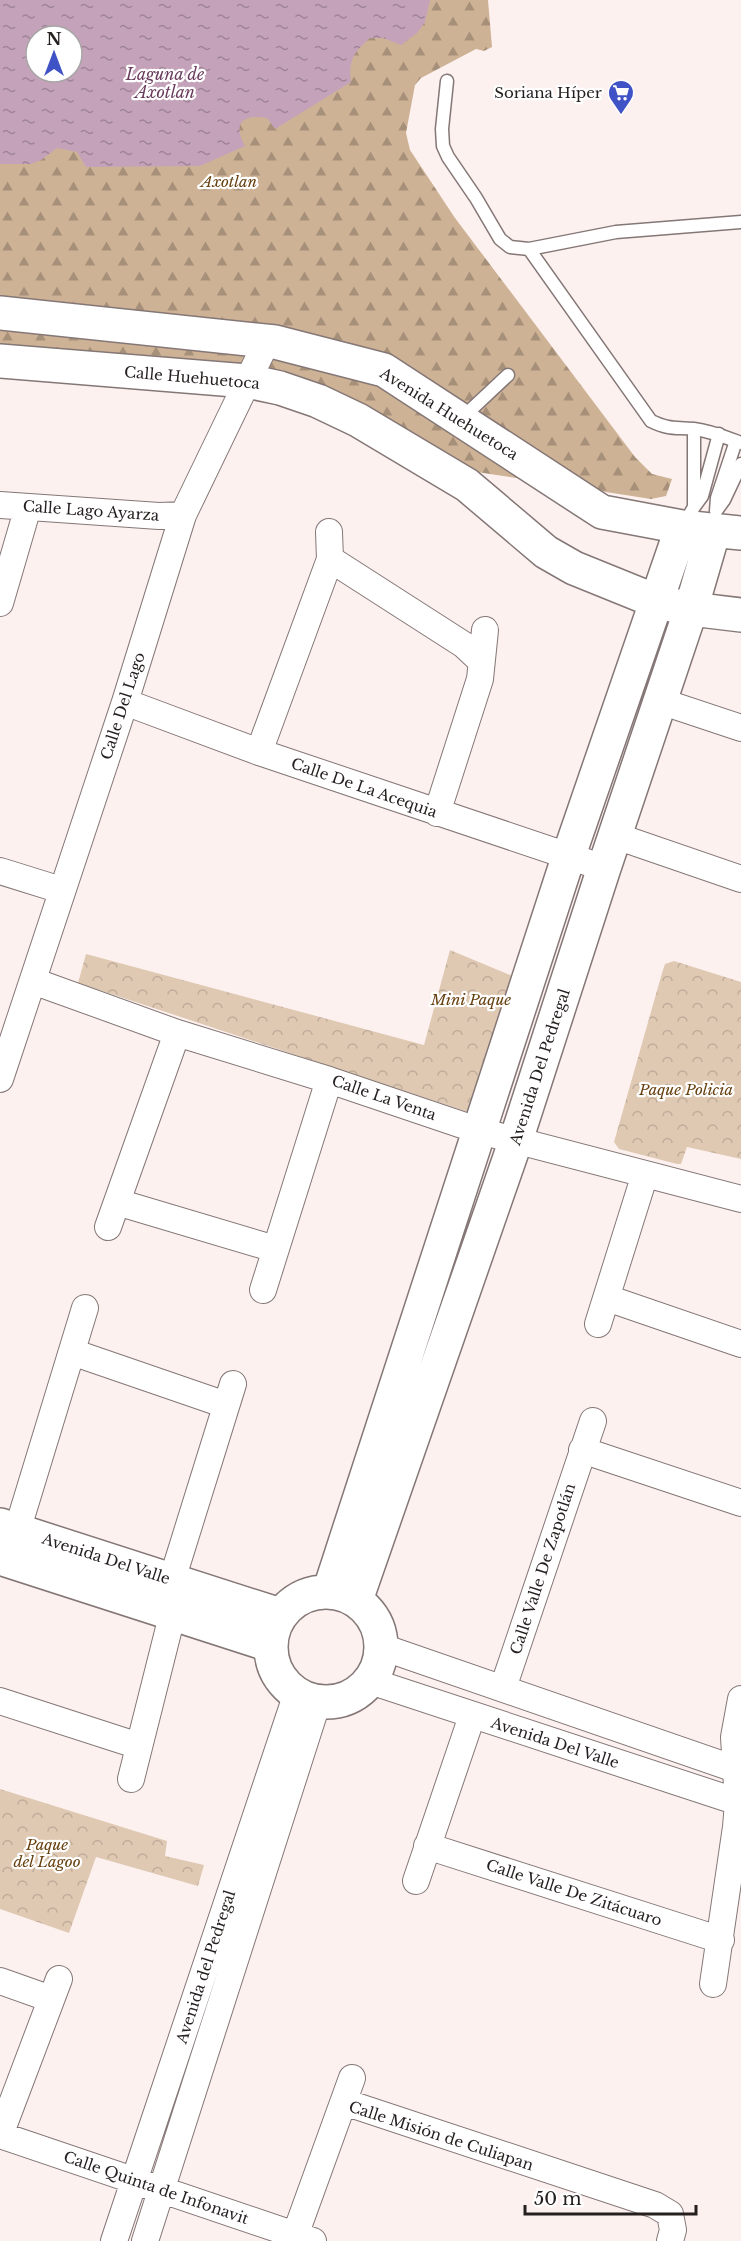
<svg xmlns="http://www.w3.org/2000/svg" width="741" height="2241" viewBox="0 0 741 2241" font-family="'Libre Baskerville',serif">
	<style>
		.forest { fill: url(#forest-firs); fill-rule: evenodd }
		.park { fill: url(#park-crowns) }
		.water { fill: url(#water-ripples); fill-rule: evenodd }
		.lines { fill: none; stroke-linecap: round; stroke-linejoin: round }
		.lane-casing { stroke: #847776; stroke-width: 15 }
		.street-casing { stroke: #847776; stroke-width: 28 }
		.secondary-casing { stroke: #847776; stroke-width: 36 }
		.lane { stroke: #fff; stroke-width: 12 }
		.street { stroke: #fff; stroke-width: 26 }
		.secondary { stroke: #fff; stroke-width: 33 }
		.labels { text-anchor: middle; stroke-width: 4.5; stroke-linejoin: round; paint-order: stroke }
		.poi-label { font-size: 15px; fill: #251f1f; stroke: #fff; text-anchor: end }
		.park-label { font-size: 15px; font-style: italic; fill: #674010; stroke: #fff }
		.street-label { font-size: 15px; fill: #251f1f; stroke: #fff }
		.water-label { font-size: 16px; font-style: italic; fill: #693b5c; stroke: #fff }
	</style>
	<defs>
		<pattern id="forest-firs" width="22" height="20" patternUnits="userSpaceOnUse" patternTransform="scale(1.5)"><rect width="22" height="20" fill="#ceb295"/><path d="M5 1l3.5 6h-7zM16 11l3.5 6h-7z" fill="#a79079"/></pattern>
		<pattern id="park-crowns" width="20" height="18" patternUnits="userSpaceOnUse" patternTransform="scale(1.5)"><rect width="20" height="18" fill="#dfc9b3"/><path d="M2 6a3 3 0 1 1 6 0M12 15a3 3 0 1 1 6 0" fill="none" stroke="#bfac9a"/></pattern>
		<pattern id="water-ripples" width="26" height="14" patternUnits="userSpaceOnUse" patternTransform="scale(1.5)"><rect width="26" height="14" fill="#c4a2b9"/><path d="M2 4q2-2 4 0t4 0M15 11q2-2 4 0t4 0" fill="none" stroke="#9f8396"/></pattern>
	</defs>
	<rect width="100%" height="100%" fill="#fdf1f0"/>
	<!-- forest -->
	<path class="forest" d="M0,0H488L492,47L484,51L476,49L421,78L415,85L406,133L410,150L455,218L635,457L652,474L672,479L666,496L651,499L477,472L468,468L366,405L341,395L0,346ZM36,36H72V72H36Z"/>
	<!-- park -->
	<path class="park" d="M450,950L515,977L471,1113L78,983L86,954L424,1045Z
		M674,961L741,982V1159L687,1147L681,1164H677L619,1149L614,1142L662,973L665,964Z
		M0,1789L167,1841L165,1856L204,1865L198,1886L96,1857L69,1933L0,1909Z"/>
	<!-- water -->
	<path class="water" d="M0,0H430L425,22L417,33L401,45L383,38H370C354,52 348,60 351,82L275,129L267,118C243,114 232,123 245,146L200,166L86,167L77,152L57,148L41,160L31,164H0ZM36,36H72V72H36Z"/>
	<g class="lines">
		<defs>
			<path id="lane" d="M447,81L442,129L443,146L448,157L476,198L500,239L510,247L529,249
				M741,222L616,232L529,249L651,421C670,430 675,427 694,429C711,431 725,437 741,443
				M461,419L508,375
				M694,507L702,496L719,434
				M716,511L717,498L736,441
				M716,511L724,500L741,464
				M684,524L694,507V429"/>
			<path id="street" d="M0,505L159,516L183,515
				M330,559L464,645L481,661
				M0,603L28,507
				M660,701L741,728
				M125,702L259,752L604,868
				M259,752L330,559L329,532
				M437,813L480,679L485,630
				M616,836L741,879
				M0,871L61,890
				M33,981L177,1033L329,1080L480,1131L741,1199
				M0,1079L125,702L183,515L267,341
				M117,1202L275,1249
				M108,1227L177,1033
				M263,1290L329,1080
				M607,1298L741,1344
				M598,1324L645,1174
				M72,1352L226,1405
				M582,1450L741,1503
				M17,1531L85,1308
				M172,1580L233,1384
				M382,1647L741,1771
				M370,1681L741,1803
				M503,1688L593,1421
				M0,1701L139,1746
				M131,1779L173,1612
				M427,1846L721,1940
				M416,1881L472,1716
				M0,1981L51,1999
				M713,1984L736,1827L738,1802L734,1737L741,1699
				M344,2102L655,2205L670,2214L673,2230L670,2241
				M0,2135L313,2241
				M0,2135L59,1979
				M114,2241L297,1693
				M145,2241L318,1701
				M293,2241L352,2078"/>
			<path id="secondary" d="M0,313L275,342L384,370L602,512L682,527L741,533
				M0,361L247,381L280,388L318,401L358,420L467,485L546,552L574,568L658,602L691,609L741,615
				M0,1525L280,1615
				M0,1558L270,1645
				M271 1647a55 55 0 1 1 110 0a55 55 0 1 1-110 0Z
				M329,1592L569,855L682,527
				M356,1600L516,1140L604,868L691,609L714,530"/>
		</defs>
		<!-- lane casing -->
		<use href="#lane" class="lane-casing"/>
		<!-- street casing -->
		<use href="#street" class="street-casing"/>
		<!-- secondary casing -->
		<use href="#secondary" class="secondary-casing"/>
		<!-- lane -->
		<use href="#lane" class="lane"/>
		<!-- street -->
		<use href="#street" class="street"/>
		<!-- secondary -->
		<use href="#secondary" class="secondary"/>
	</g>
	<!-- icons -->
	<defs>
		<symbol id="supermarket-pin" viewBox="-11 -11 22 30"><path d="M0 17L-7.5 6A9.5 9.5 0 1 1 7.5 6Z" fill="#4053c6" stroke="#fff"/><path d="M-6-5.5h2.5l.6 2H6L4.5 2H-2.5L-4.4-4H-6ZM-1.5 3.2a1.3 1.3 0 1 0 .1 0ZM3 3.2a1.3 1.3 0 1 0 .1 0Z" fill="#fff"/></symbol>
	</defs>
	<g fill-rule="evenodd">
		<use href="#supermarket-pin" x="606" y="78" width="30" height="40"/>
	</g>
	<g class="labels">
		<!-- poi labels -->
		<g class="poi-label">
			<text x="602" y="98">Soriana Híper</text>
		</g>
		<!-- park labels -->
		<g class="park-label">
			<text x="229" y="187">Axotlan</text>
			<text x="471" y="1005">Mini Paque</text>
			<text x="686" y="1095">Paque Policia</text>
			<text x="47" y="1850">Paque<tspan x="47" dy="17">del Lagoo</tspan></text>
		</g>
		<!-- street labels -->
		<g class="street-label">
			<text transform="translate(192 378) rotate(5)" y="5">Calle Huehuetoca</text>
			<text transform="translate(449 414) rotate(32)" y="5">Avenida Huehuetoca</text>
			<text transform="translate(91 511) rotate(4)" y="5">Calle Lago Ayarza</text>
			<text transform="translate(123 706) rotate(-72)" y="5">Calle Del Lago</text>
			<text transform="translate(364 788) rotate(19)" y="5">Calle De La Acequia</text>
			<text transform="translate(540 1067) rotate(-72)" y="5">Avenida Del Pedregal</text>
			<text transform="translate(384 1098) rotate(19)" y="5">Calle La Venta</text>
			<text transform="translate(106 1559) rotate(18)" y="5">Avenida Del Valle</text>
			<text transform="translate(543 1569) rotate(-72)" y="5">Calle Valle De Zapotlán</text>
			<text transform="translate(555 1743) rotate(18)" y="5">Avenida Del Valle</text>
			<text transform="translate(574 1893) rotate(18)" y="5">Calle Valle De Zitácuaro</text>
			<text transform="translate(206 1967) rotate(-72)" y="5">Avenida del Pedregal</text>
			<text transform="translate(441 2136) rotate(18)" y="5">Calle Misión de Culiapan</text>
			<text transform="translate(156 2188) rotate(19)" y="5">Calle Quinta de Infonavit</text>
		</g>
		<!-- water labels -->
		<g class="water-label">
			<text x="165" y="80">Laguna de<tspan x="165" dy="18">Axotlan</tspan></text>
		</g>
	</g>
	<!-- north arrow -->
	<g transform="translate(54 54)"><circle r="28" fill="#ffffff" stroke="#a8a5a5" stroke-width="1.5"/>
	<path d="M0-4.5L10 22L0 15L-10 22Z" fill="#4053c6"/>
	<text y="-9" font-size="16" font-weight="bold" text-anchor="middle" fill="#251f1f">N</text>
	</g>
	<!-- scale -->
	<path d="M525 2205v9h171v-9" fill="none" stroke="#251f1f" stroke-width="3"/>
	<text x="534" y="2205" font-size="18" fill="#251f1f" stroke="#ffffff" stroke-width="4.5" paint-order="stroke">50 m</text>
</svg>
